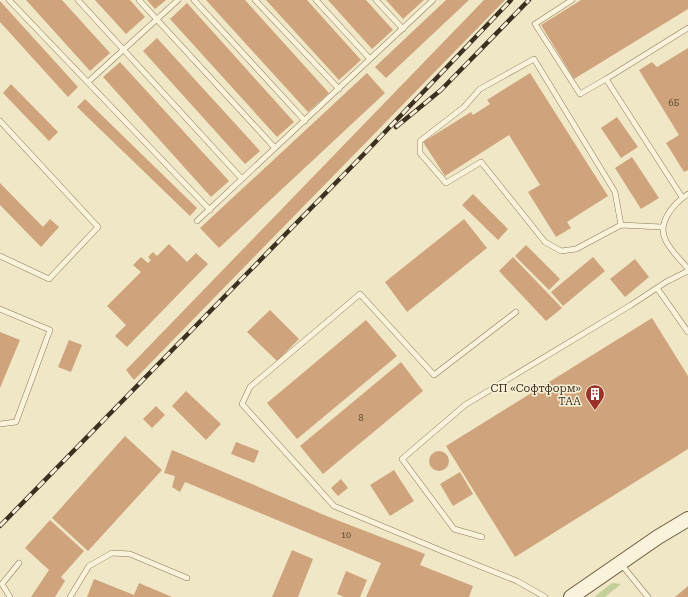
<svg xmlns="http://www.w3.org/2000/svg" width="688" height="597" viewBox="0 0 688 597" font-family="'Roboto Serif',serif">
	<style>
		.green { fill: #c5cf9a }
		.building { fill: #cfa47c }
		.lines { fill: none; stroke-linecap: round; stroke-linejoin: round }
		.lane-casing { stroke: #8c795b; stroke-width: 6 }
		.secondary-casing { stroke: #6e5a3f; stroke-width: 16 }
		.lane { stroke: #faf3db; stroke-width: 5 }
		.secondary { stroke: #faf3db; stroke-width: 14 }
		.rail-casing { stroke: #3c3020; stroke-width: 4.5 }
		.rail { stroke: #f7f0d7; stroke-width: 3; stroke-dasharray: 9; stroke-linecap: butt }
		.labels { text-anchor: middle; stroke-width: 3; stroke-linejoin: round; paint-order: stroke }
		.number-label { font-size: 9px; fill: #614d37 }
		.poi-label { font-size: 11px; fill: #3c3020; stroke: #f7f0d7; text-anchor: end }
	</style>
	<rect width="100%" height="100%" fill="#f0e7c7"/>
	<!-- green -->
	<path class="green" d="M612,583L621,584L605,597H594Z"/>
	<!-- building -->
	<path class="building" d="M26,0H62L110,53L90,71Z
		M95,0H130L145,17L126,34Z
		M147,0H166L155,9Z
		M206,0H245L329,93L308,112Z
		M266,0H307L361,60L339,80Z
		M328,0H366L393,30L372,49Z
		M386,0H424L403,19Z
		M446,0H469L386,78L375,67Z
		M484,0H505L134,380L126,370Z
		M581,0H688V9L574,79L541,25Z
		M0,1L78,87L68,97L0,22Z
		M187,3L294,122L277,137L170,19Z
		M157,38L260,151L245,164L143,51Z
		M688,48V170L684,172L666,143L679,135L639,70L652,62L657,67Z
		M120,62L229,181L211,197L103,77Z
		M367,73L385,93L219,248L200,228Z
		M530,73L608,196L567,222L571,228L556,237L528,192L540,185L509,135L445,176L423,142L471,112L473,115L490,104L487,100Z
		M11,84L58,132L49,141L3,93Z
		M85,99L197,208L190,216L77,107Z
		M617,117L638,147L621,158L601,128Z
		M632,157L659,198L641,209L615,168Z
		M0,183L43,227L50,219L59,227L41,247L0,205Z
		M473,194L508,229L498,240L462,205Z
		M464,219L487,248L407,312L385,282Z
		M169,244L187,262L196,253L208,264L127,347L115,336L126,325L107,306L141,272L133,265L141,257L148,263L151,260L148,257L153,252L157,256Z
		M526,245L560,279L549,290L515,256Z
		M513,257L562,308L546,321L499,271Z
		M593,257L605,271L563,306L551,292Z
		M635,259L649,277L625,297L610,279Z
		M270,310L299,339L277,361L247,332Z
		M652,318L688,376V449L515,557L446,446Z
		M366,320L397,356L297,439L267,403Z
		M0,332L20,340L0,388Z
		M69,340L82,345L71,372L58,367Z
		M401,362L423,391L323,474L300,446Z
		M186,391L221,424L206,440L172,406Z
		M156,406L165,415L152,428L143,419Z
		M125,436L162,470L88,551L52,518Z
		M236,442L259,451L254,463L231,454Z
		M172,450L329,517L425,554L420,565L473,586L469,597H366L381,563L185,482L180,492L172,487L175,476L164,473Z
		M429 461a10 10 0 1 1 20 0a10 10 0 1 1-20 0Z
		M394,470L414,501L390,516L370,485Z
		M460,472L473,494L453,506L440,484Z
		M341,479L348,488L338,496L331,488Z
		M50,520L84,551L61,577L65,581L55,597H31L49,570L25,548Z
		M292,550L313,559L298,597H272Z
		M346,571L367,580L360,597H344L337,594Z
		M94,579L134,595L139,583L172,597H87Z
		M688,586V597H675Z"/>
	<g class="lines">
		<defs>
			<path id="lane" d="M9,0L210,210
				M78,0L242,179
				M139,0L275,148
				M194,0L305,121
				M255,0L339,89
				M316,0L370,59
				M376,0L403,29
				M572,0L535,24L580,94L606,79
				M88,82L178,0
				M0,121L98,227L49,279L0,256
				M688,194C674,203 656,223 666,241C671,251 681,260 688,269
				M682,197L606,79L688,28
				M197,221L433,0
				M621,225L615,192L534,59L480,89L464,107L420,141V153L446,183L481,162L545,242L561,251L576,249L621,225L662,227
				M657,288L688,332
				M0,309L50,330L16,422L0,424
				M516,312L434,375L360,294L250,387L242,404L334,506L442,551L517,581L545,597
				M482,537L454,529L402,459L465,405L631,305L666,282L688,271
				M621,564L648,597
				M10,597L2,584L19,563
				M70,597L89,566L112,553L130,554L187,578"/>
			<path id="secondary" d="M571,597L658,537L688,519"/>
		</defs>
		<!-- lane casing -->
		<use href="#lane" class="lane-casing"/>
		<!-- secondary casing -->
		<use href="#secondary" class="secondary-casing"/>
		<!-- lane -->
		<use href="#lane" class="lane"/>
		<!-- secondary -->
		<use href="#secondary" class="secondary"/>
		<defs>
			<path id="rail" d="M396,127L441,90L529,0
				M0,526L365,153L511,0"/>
		</defs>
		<!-- rail casing -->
		<use href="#rail" class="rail-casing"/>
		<!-- rail -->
		<use href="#rail" class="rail"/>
	</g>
	<!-- icons -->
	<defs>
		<symbol id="building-pin" viewBox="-11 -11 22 30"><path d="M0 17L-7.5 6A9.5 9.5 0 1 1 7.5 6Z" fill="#9d312a" stroke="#f7f0d7"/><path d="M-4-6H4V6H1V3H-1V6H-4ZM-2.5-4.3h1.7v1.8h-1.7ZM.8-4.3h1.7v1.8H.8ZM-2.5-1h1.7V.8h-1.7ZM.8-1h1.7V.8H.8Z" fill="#fff"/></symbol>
	</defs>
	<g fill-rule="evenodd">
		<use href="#building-pin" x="584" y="383" width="22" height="30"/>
	</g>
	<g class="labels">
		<!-- number labels -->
		<g class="number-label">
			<text x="674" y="106">6Б</text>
			<text x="361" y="421">8</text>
			<text x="346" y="538">10</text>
		</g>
		<!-- poi labels -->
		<g class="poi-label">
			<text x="581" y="392">СП «Софтформ»<tspan x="581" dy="13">ТАА</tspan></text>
		</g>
	</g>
</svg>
